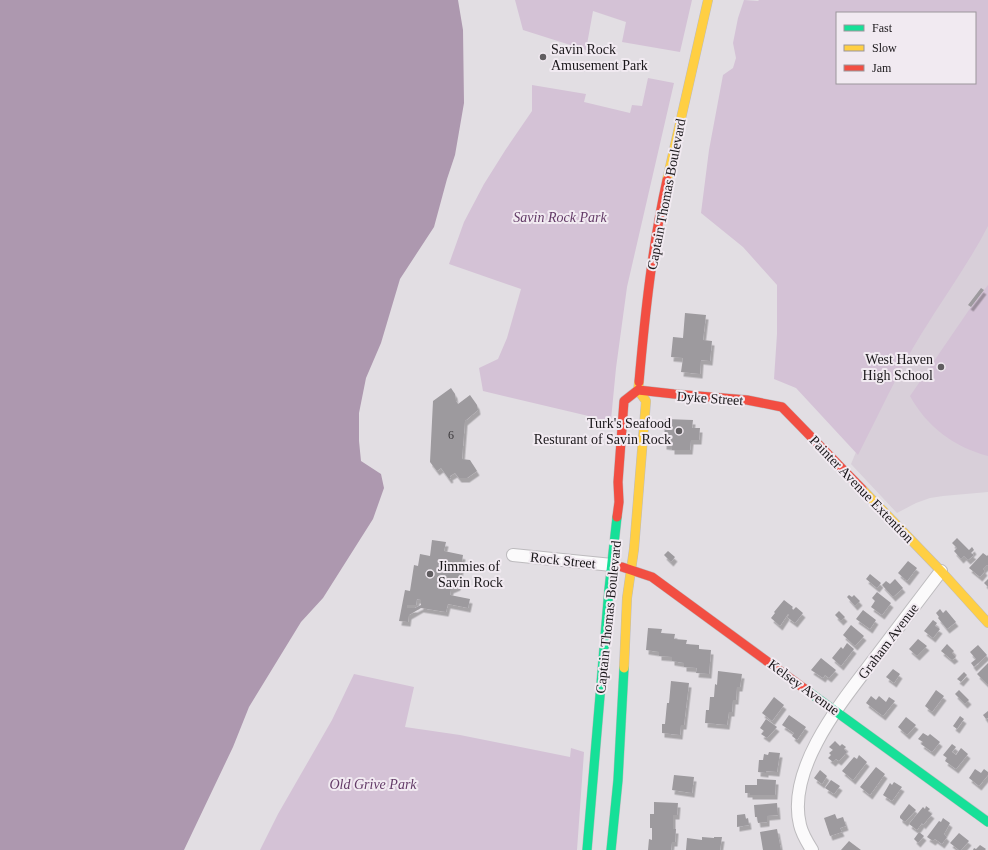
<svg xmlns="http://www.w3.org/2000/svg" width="988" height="850" viewBox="0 0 988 850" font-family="'Times New Roman',serif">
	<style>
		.built { fill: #d8cfd9 }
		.green { fill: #d4c2d6; fill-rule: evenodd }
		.water { fill: #ad98af }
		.building { fill: #9d9a9e; fill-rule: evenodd; filter: url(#shadow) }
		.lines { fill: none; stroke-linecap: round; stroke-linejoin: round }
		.street-casing { stroke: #bdbbbe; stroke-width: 14 }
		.fast-casing { stroke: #bdbbbe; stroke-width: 10 }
		.slow-casing { stroke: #bdbbbe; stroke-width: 10 }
		.jam-casing { stroke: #bdbbbe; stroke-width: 10 }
		.street { stroke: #fbfafb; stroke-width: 12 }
		.fast { stroke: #16e098; stroke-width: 9 }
		.slow { stroke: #ffcf43; stroke-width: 9 }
		.jam { stroke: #f24e42; stroke-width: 9 }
		.poi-dot { fill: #605d60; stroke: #f1eaf1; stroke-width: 1.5 }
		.labels { text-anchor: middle; stroke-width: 4; stroke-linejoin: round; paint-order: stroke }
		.number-label { font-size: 12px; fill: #3b383b }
		.poi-label { font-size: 14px; fill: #1a171a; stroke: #f1eaf1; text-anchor: start }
		.street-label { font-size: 14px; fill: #1a171a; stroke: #f1eaf1 }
		.park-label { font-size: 14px; font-style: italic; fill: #633b67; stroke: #f1eaf1 }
	</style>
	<defs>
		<filter id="shadow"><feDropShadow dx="2.5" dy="4.5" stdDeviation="0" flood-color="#0004"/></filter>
	</defs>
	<rect width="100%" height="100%" fill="#e2dee3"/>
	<!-- built -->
	<path class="built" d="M988,220V492L943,496L930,498L916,503L897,513L851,464L866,428Z"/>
	<!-- green -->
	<path class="green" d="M515,0H692L680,52L622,42L626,22L593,11L586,50L523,30Z
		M744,0L758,1L759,0H988V226C969,263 944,297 922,333C898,372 879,414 858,455L796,388L774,379L777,334V285L743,247L701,213L709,150L723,75L733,68L736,58L733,43L738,18ZM837,13H975V83H837Z
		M648,78L674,83L627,287L616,368L610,430L595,426L597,418L483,391L479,368L498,359L507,338L521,289L449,264L464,222L484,184L506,149L532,111V85L586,94L584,102L630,113L632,105L642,106Z
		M988,285V456C954,447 927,427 910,396L971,307Z
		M354,674L414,687L405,727L460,735L570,757L571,748L584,752L577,850H260L278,814L332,720Z"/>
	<!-- water -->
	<path class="water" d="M0,0H458L463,30L464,103L455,155L447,179L434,227L400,279L381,343L366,378L359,413V441L361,461L381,474L384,488L373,519L323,598L301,622L249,707L233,747L184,850H0Z"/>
	<!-- building -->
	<path class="building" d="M981,288L984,290L971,307L968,305Z
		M685,313L706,315L703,340L712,341L710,361L701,360L700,374L681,372L683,358L671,357L673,337L683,338Z
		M451,388L455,394L456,401L458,404L470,395L477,405L478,410L465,421L462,459L470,460L477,471L467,478H459L455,473L450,476L451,478L449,479L441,468L437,471L430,462L433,401Z
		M665,419L693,420L692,428H700L699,440H691L690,450H672V446L664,445Z
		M957,538L969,550L972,547L974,550L971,553L974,555L968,560L964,556L961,559L954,551L957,548L952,543Z
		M432,540L446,542L444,551L463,555L458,586L451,589L450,595L470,599L468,608L448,604L446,612L421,608L409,615L408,622L399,621L405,590L410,591L414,565L418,566L420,554L430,556ZM417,599L421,600V605L415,608H407V605H416Z
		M668,551L675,557L671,562L664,555Z
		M983,553L987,556L988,555V566L987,565L983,569L985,571L980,577L969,568Z
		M908,561L917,568L907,581L898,573Z
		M870,574L881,583L877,588L866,579Z
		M895,579L903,588L893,597L882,585L886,581L890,584Z
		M988,579V587L984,583Z
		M877,592L891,603L882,615L871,607L875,601L872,598Z
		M849,595L852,597L854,595L860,601L855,606L847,597Z
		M784,600L793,607L792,608L793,610L796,607L803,613L795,623L787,617L789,615L788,614L780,626L771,618L775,613L774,612Z
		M940,609L943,613L946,610L956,622L947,629L938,618L939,617L936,613Z
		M863,610L876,620L870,629L856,619Z
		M839,611L845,617L841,621L835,615Z
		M933,620L937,623L935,626L940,629L933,638L924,631Z
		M851,625L864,636L855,646L843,635Z
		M648,628L662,629L661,633L675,634L674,639L687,640L686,644L699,645V649L711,650L709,674L696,673L697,668L684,667V663L672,661V657L659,656V652L646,650Z
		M918,639L927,646L917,656L909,649Z
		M847,643L854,649L841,666L832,658L841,647L843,649Z
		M947,644L954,651L952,653L956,657L952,660L941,651Z
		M978,645L987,655L974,667L971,663L976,659L970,652Z
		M821,658L836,670L829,678L825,675L823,678L811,670Z
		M988,663V685L977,674Z
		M893,669L900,674L894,683L886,677Z
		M718,671L742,674L740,687H737L736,700H733L732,712H729L727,725L705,723L706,710H709L710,697H714L715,684L717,685Z
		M964,672L967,675L961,682L957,679Z
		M671,681L689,683L684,725H681L680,735L662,733V724H665L667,703H669Z
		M936,690L944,696L932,712L925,706Z
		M959,690L969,700L965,704L955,694Z
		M871,696L876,700L879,696L886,702L889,697L895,701L883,716L866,703Z
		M774,697L784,705L772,721L762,713Z
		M988,711V718L986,719L983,715Z
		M789,715L806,727L797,740L792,736L794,733L782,725Z
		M960,716L964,719L957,729L953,726Z
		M906,717L916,725L907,735L898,727Z
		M766,719L777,727L767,738L761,734L764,731L760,728Z
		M923,733L928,736L930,734L940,742L932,752L921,744L923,742L918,739Z
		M835,741L840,746L842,744L846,747L844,749L847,752L839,761L836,759L833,762L828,758L831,755L829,753L833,750L829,747Z
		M952,744L956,747L952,752L956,755L961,748L968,754L956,769L945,761L947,758L943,755Z
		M769,752L780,753L777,772L766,771V773L758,772L759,760H763L764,754L768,755Z
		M859,755L867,762L853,780L842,771L854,757L857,759Z
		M876,767L885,774L870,795L860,787Z
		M975,769L981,773L984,769L988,772V775L979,786L969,778Z
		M820,770L827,776L822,784L814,778Z
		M674,775L694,777L692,793L672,790Z
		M757,779L776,780L775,795H750V793H745V785H757Z
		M831,780L840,786L834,794L825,788Z
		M894,782L902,787L892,801L883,795L890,783L892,785Z
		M654,802L678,803L677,815H673V829H676L675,842H672L671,850H648L649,839L652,840V828H650V814H654Z
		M777,803L778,815L767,816V822L758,823L757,817H755L754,805Z
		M909,804L916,810L905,822L900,818V816Z
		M926,806L930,809L928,811L932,814L923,825L922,823L917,830L909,824L923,807L925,809Z
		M745,814L746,819L748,818L749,825L737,827V815Z
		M835,814L837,819L843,817L846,826L840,828L842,832L830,836L824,818Z
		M943,818L950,823L944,834L947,837L942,844L935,839L933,841L927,837L939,821L941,822Z
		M777,829L781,850H763L760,832Z
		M919,832L924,836L918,843L914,839Z
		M959,833L969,841L961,850H959L950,843Z
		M702,837L714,838V837H722L720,850H686L687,838L702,840Z
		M849,841L861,850H841Z
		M980,845L986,849L985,850H973L974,848L976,849Z"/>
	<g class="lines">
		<defs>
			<path id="street" d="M513,555L612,565
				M812,850C807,842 802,834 800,825C786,768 843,700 875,658C897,629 919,600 941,571"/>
			<path id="fast" d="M809,692L988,822
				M587,850L609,589L617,517
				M611,850L618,780L624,668"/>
			<path id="slow" d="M667,180L708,0
				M862,489L941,571L988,623
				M624,668L627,598L634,549L646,401L638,390L639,382"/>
			<path id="jam" d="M639,382C645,314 652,247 667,180
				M638,390L674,394L747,400L782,407L862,489
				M617,517L619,502L618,482L624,401L638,390
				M622,567L652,577L809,692"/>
		</defs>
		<!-- street casing -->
		<use href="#street" class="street-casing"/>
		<!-- fast casing -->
		<use href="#fast" class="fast-casing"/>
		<!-- slow casing -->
		<use href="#slow" class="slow-casing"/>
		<!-- jam casing -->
		<use href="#jam" class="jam-casing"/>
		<!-- street -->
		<use href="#street" class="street"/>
		<!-- fast -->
		<use href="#fast" class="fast"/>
		<!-- slow -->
		<use href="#slow" class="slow"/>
		<!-- jam -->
		<use href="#jam" class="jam"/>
	</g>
	<!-- markers -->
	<g class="poi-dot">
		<circle cx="543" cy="57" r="4"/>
		<circle cx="941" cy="367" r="4"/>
		<circle cx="679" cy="431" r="4"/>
		<circle cx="430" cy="574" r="4"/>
	</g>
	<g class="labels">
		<!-- number labels -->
		<g class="number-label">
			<text x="451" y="439">6</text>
		</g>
		<!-- poi labels -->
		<g class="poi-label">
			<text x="551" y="54">Savin Rock<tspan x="551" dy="16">Amusement Park</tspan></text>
			<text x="933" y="364" text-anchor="end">West Haven<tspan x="933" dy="16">High School</tspan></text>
			<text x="671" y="428" text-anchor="end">Turk's Seafood<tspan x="671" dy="16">Resturant of Savin Rock</tspan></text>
			<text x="438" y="571">Jimmies of<tspan x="438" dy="16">Savin Rock</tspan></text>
		</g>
		<!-- street labels -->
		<g class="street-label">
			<text transform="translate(666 194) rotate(-79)" y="5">Captain Thomas Boulevard</text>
			<text transform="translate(710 398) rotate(4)" y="5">Dyke Street</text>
			<text transform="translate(862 489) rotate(46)" y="5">Painter Avenue Extention</text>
			<text transform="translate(563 560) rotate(6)" y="5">Rock Street</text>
			<text transform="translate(608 617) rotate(-84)" y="5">Captain Thomas Boulevard</text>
			<text transform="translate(888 641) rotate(-53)" y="5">Graham Avenue</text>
			<text transform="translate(804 687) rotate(36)" y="5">Kelsey Avenue</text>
		</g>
		<!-- park labels -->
		<g class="park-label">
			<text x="560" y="222">Savin Rock Park</text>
			<text x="373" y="789">Old Grive Park</text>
		</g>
	</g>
	<!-- legend -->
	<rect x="836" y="12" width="140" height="72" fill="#f1eaf1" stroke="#9b969b"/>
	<rect x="844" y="25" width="20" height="6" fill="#16e098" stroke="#9b969b"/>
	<text x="872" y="32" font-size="12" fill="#1a171a">Fast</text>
	<rect x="844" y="45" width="20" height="6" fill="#ffcf43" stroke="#9b969b"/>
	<text x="872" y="52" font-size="12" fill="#1a171a">Slow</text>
	<rect x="844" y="65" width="20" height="6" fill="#f24e42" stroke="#9b969b"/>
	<text x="872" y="72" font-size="12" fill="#1a171a">Jam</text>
</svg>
